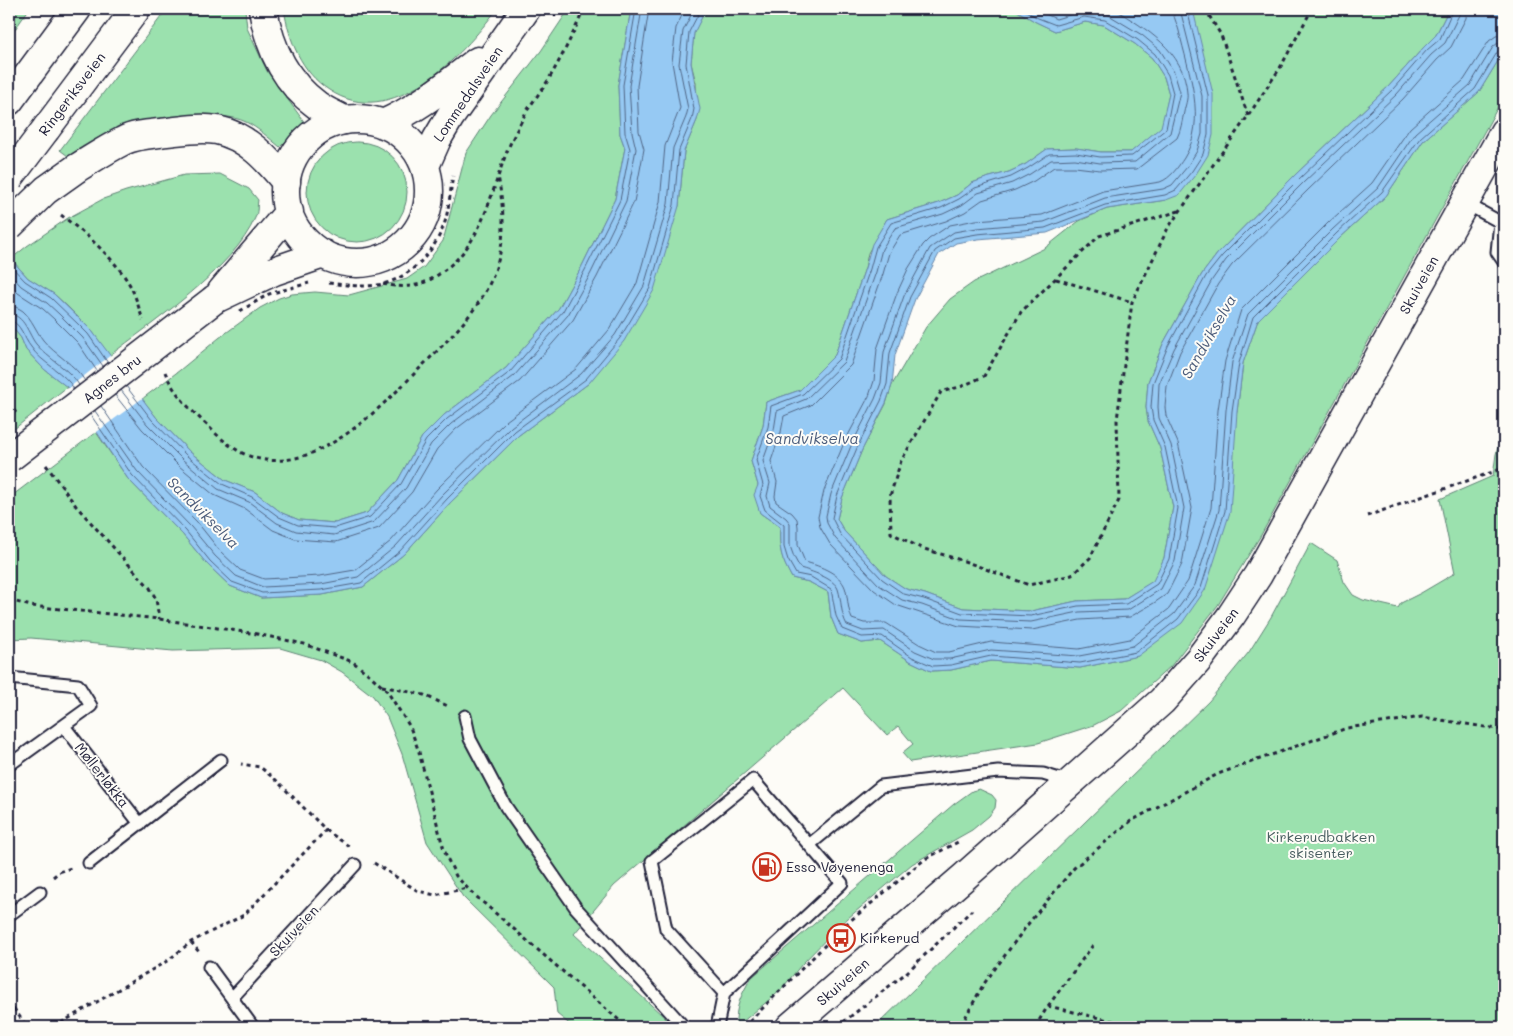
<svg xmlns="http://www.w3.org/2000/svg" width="1513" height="1036" viewBox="0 0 1513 1036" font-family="Mali,sans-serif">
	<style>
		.green { fill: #9be1ae; stroke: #5e8274 }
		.water { fill: #96c9f3; stroke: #6886a9 }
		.pier { fill: #fdfcf7 }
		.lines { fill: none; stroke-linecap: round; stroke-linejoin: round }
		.shore { stroke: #506585; stroke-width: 1 }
		.lane-casing { stroke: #22223b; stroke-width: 15 }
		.secondary-casing { stroke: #22223b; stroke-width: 31 }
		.primary-casing { stroke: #22223b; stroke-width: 31 }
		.highway-casing { stroke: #22223b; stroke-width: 31 }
		.path { stroke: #22223b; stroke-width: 3; stroke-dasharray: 4 4; stroke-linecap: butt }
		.lane { stroke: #fdfcf7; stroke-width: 11 }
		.secondary { stroke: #fdfcf7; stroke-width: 28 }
		.primary { stroke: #fdfcf7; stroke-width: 28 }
		.highway { stroke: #fdfcf7; stroke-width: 28 }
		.primary-bridge-casing { stroke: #22223b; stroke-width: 31; stroke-linecap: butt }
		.highway-bridge-casing { stroke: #22223b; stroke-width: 31; stroke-linecap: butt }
		.path-bridge { stroke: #22223b; stroke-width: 3; stroke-dasharray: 4 4; stroke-linecap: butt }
		.primary-bridge { stroke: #fdfcf7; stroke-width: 28 }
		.highway-bridge { stroke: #fdfcf7; stroke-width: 28 }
		.labels { text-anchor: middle; stroke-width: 4; stroke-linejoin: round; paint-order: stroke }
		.street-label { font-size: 14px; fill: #22223b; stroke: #fdfcf7 }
		.park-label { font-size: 14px; fill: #465b5e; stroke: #fdfcf7 }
		.poi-label { font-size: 14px; fill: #22223b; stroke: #fdfcf7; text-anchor: start }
		.water-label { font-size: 15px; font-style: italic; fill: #4b5c7b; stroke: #fdfcf7 }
	</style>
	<rect width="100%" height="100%" fill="#fdfcf7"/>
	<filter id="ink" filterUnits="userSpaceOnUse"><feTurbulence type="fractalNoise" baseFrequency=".02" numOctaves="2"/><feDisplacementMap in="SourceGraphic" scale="10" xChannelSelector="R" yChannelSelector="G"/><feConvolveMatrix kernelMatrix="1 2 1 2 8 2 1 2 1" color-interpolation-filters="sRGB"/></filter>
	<g filter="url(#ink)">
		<!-- green -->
		<path class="green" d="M9,9H29L9,38Z
			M167,9H245L247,28L267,71L305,123L280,147C269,138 258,128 246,122C220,109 149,117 122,127C102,134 85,145 68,156L60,150Z
			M284,9H384L396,13L407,9H497C462,56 392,132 329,90C301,72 289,40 284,9Z
			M569,9H631L618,85L620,134L625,148L615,199L581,268L559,308L506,368L444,415L422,437L398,480L367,513L335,523L299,520L282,513L255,492L225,480L190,452L156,417L142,399L180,370L219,338L260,308L279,298L292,294L315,292L349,295L407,279L424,267L443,241L466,153L491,115L541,51Z
			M706,9H1014L1036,22L1055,31L1085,22L1104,25L1135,44L1152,58L1164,77L1169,94L1162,127L1131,152H1101L1076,148L1047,149L1026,164L1009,172L986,178L972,183L957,195L939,203L887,219L868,253L865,268L835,355L800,390L766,402L763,426L751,461L758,485L760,513L780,527C779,550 781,558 792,578L809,582L828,592L831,617L838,634L862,643L880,641L910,661L931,671L951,670L991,661L1080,668L1138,656L1237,412L1243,363L1258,320L1341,237L1386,196L1423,141L1479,92L1504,51V96L1261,535L1218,605L1171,666L1121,711L1094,725L1038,743L910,762L902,753L913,744L898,726L887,735L843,688L614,886L574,934L675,1027H573L557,1014L554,987L463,897L427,842L402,754L387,717L373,696L342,672L321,660L280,648L173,651L31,638L9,639V498L96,432L128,479L183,535L207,564L230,586L261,598L322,595L363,587L404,554L450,503L519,435L589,383L679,206L684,151L697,120L696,83L691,63L694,32Z
			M1190,9H1449L1436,35L1424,47L1389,86L1295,175L1218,253L1202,274L1163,344L1148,382L1146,407L1148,421L1160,448L1173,507L1164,558L1154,581L1124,599L1077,601L1031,611L963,608L925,594L906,589L886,576L844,531L837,519L842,498L862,450L886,404L892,385L926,327L950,299L974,282L1045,248L1079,221L1107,209L1166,200L1194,14Z
			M307 192a50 50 0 1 1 100 0a50 50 0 1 1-100 0Z
			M220,174L249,189L258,200C257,205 258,213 255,218C235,267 152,323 109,356L92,331L67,306L54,294L28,278L11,259L27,246L68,218L103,199L126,191L184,175Z
			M9,323L21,338L26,350L44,369L67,387L9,433Z
			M1504,427V1027H875L1209,701L1249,652L1271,617L1311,543L1337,560L1344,582L1353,595L1363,600L1398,608L1401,603L1421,593L1455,573L1440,499L1493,476L1496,454Z
			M979,789L992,795L996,800L995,808L989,816L972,830L912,864L841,924L802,964L780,991L736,1027C735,1007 741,995 751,978L954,804L972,791Z"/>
		<!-- water -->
		<path class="water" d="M631,9H706L694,33L691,63L700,109L697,120L684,151L679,206L654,290L624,341L589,383L519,435L450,503L404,554L363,587L322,595L261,598L230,586L207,564L183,535L128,479L67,387L44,369L26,350L21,338L9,323V257L28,278L54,294L92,331L156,417L190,452L225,480L255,492L282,513L299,520L335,523L367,513L398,480L422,437L444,415L506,368L559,308L581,268L615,199L625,148L620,134L618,85Z
			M1014,9H1190L1194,14L1213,94V135L1208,155L1196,174L1179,195L1166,200L1107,209L1047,233L978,239L956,243L939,254L915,299L895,355L892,385L886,403L862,450L842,498L837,519L844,531L886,576L906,589L925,594L963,608L1031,611L1077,601L1124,599L1153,581L1164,558L1173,507L1160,448L1148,421L1146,407L1148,382L1163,344L1202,274L1218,253L1295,175L1389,86L1424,47L1436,35L1449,9H1504V51L1479,92L1423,141L1386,196L1341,237L1258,320L1243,363L1237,412L1230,512L1205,590L1182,623L1138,656L1080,668L991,661L951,670L931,671L910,661L880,641L862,643L838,634L831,617L828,592L809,582L792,578C781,558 779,551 780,527L760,513L754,495L758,485L751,461L763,426L766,402L800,390L835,355L865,268L872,244L887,219L939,203L957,195L972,183L986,178L1009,172L1026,164L1047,149L1076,148L1101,152H1131L1161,127L1169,94L1164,77L1152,58L1135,44L1104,25L1085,22L1055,31L1036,22Z"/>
		<!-- pier -->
		<path class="pier" d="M111,355L144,397L94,434L66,390Z"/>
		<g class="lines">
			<!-- shore -->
			<path class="shore" d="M1022,9L1038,18L1056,25L1084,17L1105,20L1138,40L1155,54L1168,75L1173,93L1166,129L1132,156L1100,157L1076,153L1049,154L1028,168L1011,177L975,188L959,199L941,208L891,223L876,247L870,269L839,359L803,394L771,406L768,427L756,460L763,485L760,496L765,510L784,525V547L788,560L796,574L811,577L831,589L836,616L842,629L862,637L882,636L912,657L933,666L951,665L991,656L1080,663L1136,652L1178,619L1201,588L1225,511L1232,411L1239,363L1253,317L1337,233L1382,192L1420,138L1475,89L1498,51L1504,49
				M1035,9L1056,19L1083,11L1107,14L1142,35L1160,50L1174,72L1180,92L1170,133L1135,162L1100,163L1075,159L1051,160L1030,174L1012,183L978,193L962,205L943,214L895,228L882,249L876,272L844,362L806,399L777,411L774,430L763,461L770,483L767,496L770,506L786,518L790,523V546L794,557L800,568C810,571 834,578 838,589C842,601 840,612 847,625L863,631L884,630L915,651L934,659H950L991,650L1079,656L1133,646L1174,614L1195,585L1219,510L1226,410L1232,362L1248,314L1333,229L1378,188L1415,133L1470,85L1493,47L1498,43H1504
				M1114,9C1145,28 1185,51 1187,93C1188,99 1185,106 1184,112C1182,121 1181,130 1177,138L1137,169L1100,170L1075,167H1054L1034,181L1015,190L982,200L965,212L946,221L900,235L889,253L883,274L851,365L811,405L784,416L781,432L771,461L777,482L775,496L776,502L792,513L797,519L798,527V545L805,562C820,566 843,574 846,591C848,600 848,610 852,619L864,623H886L919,644L936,652H949L991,642L1079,649L1130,639L1169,609L1188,581L1211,508L1218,410L1225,361L1241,310L1328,223L1372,183L1410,128L1464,80L1489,41L1496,36L1504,35
				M1173,9C1173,17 1177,23 1179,31C1188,71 1208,120 1184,158C1178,167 1171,178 1160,182L1103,191L1042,215L976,220L950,225L929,239L923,245L908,269L897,293L877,349L874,381L869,396L844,443L824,491L818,517L820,527L830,544L874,590L896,605L959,626L1032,630L1080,620L1130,617L1154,603L1167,594L1182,564L1192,508L1178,443L1166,416L1165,407L1167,386L1180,352L1218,284L1232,265L1309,189L1403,99L1437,60L1451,47L1466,18L1467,9
				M1180,9L1202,96V134L1197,151L1187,167L1172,185L1163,189L1105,198L1044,222L977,228L954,232L930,248L904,296L884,352L881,383L875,399L851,446L831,494L826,516L827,523L835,538L879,585L902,600L922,605L960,619L1031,622L1079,612L1128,610L1161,589L1175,561L1184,508L1171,445L1159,418L1158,407L1159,384L1174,349L1212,280L1226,260L1303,183L1397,94L1431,55L1445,43L1459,15L1460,9
				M1187,9L1208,95V135L1203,154L1192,171L1176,190L1165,195L1105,205L1045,228L977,234L954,238L935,251L910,297L890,353L887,384L881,401L857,448L837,496L832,518L840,534L882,579L904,594L924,599L962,613L1031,616L1078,606L1126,604L1157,584L1169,559L1178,508L1165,447L1153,420L1151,407L1153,383L1168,346L1206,276L1222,256L1299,179L1393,89L1427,50L1440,39L1453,9
				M9,264L25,281L51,298L79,325L88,334L108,363
				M9,273L21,286L47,303L59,314L83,338L103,366
				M9,284L18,293L43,309L54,319L78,343L97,371
				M9,306C14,306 19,308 23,311C32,319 36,331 43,340C55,355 75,364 85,381
				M9,314C25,315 28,334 36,344C48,359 71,370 79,385
				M9,320C21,322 24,339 31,347C41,363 66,373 74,389
				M126,386L152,420L187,456L222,484L252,497L279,517L298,525L335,528L370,517L401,484L426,440L447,419L510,372L563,311L585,270L620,200L630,149L625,133L623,85L636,9
				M121,390L147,424L183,460L218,489L249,502L277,523L296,531L334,535L374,522L406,488L431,444L451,424L514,376L568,315L591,273L626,201L636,149L632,132L629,86L642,9
				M115,395L142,429L179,466L214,495L245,509L273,530L295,539L336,542L379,528L412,492L437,449L456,429L520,381L573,320L597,277L634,202L644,149L639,131L637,86L649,9
				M101,406L143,467L197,522L220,551L240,570L264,579L320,576L355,570L391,541L437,489L506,421L576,369L609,330L637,283L660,202L665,146L680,108L672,62L676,28L685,9
				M95,411L137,471L191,527L215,556L236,576L263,587L321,584L358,577L396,546L442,495L511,427L581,374L615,335L644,286L668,204L673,148L686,117L688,109L679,64L683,31L694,9
				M90,414L132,475L186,531L210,561L232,582L262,593L321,590L361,583L400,551L447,499L515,431L586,379L620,338L650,288L674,205L679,150L692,119L694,109L686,64L689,32L701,9"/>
			<defs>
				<path id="lane" d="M1465,203L1500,222L1497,252L1504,262
					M9,678L78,685L91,706L9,765
					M465,716L470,739L506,807L576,908L684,1027
					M64,726L140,824
					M809,845L881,786L998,772L1043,774L1069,782
					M89,863L221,760
					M9,915L40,892
					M209,967L253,1027
					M232,998L355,865
					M717,1027L724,993L842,883L753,780L652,861L666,929L724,993"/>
				<path id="secondary" d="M790,1027L964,877L1162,701L1199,659L1231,616L1258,575L1504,132"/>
				<path id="primary" d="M285 191a72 72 0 1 1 144 0a72 72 0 1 1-144 0Z
					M383,124C419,108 446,85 478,61
					M425,166L437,139L450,117L526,9
					M222,291L289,212
					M215,299L274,271L323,254"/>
				<path id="highway" d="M263,9C269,46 285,82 317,105C325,111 335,115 344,120
					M9,101L77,9
					M46,129L136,9
					M77,168C92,159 107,149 123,141C136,134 154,134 168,132C184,130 201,127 217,130C247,136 268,160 286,182"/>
			</defs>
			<!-- lane casing -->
			<use href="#lane" class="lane-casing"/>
			<!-- secondary casing -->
			<use href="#secondary" class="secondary-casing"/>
			<!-- primary casing -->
			<use href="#primary" class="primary-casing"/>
			<!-- highway casing -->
			<use href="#highway" class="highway-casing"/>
			<!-- path -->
			<path class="path" d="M1205,9L1221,35L1248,116
				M554,16L558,9
				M1179,211L1099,236L1021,312L984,376L963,386L941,392L901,461L890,496L891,533L921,548L964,561L1029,585L1072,575L1090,558L1119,500L1117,420L1132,302L1168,228L1248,116L1280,68L1312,9
				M61,215C87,235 115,258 131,287C136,297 139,309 143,320
				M1056,279L1132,302
				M329,283C346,285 366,288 383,284C411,277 434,252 444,225C449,210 450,192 453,176
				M383,284C407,289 423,287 443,271C484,242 490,193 508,149C512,139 518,128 523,118C530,104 542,91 550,77C563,55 574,32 584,9
				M165,372C174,394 191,410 209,427C223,441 239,455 260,459C321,471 381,407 421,367C448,340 478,312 493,276C507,240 504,212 498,175
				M9,403L18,416
				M46,465L76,506L150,588L156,599L159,619
				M1367,516L1504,468
				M9,600L31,606L159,619L257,634L304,644L353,662L371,676L387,691L410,727L419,752L442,843L447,858L456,876L471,892L627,1027
				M382,686L424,695L450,707
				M326,830L350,847
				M374,863L418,891L435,895L467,888
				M53,877L59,872L71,868
				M191,942L199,952
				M9,1002L27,1027
				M1048,1006L1093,945
				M965,1018L983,985L1028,924L1074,868L1131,821L1218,774L1347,728L1422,717L1504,730
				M54,1027L167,961L191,942L244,915L326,830L276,780L260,767L241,764
				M744,1027L845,925L925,859L960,841
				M837,1027L906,973L972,910
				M1035,1027L1048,1006L1138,1027"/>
			<!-- lane -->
			<use href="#lane" class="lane"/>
			<!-- secondary -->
			<use href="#secondary" class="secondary"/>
			<!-- primary -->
			<use href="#primary" class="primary"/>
			<!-- highway -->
			<use href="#highway" class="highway"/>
			<defs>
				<path id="primary-bridge" d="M9,458L215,299"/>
				<path id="highway-bridge" d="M9,178L46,129
					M9,226L46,190L77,168"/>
			</defs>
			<!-- primary-bridge casing -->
			<use href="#primary-bridge" class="primary-bridge-casing"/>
			<!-- highway-bridge casing -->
			<use href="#highway-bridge" class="highway-bridge-casing"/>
			<!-- path-bridge -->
			<path class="path-bridge" d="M240,311L269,294L309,283"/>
			<!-- primary-bridge -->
			<use href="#primary-bridge" class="primary-bridge"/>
			<!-- highway-bridge -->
			<use href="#highway-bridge" class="highway-bridge"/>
		</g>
	</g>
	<!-- icons -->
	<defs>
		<symbol id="fuel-ring" viewBox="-11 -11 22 22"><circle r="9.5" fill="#fdfcf7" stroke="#c8321e" stroke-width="1.5"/><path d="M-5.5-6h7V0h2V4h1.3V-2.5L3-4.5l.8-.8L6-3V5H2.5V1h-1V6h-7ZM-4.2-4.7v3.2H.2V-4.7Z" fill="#c8321e"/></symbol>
		<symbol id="bus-ring" viewBox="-11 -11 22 22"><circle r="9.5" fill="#fdfcf7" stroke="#c8321e" stroke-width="1.5"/><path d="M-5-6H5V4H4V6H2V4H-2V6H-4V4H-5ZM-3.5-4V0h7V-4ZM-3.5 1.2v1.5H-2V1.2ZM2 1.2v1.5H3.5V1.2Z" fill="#c8321e"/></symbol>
	</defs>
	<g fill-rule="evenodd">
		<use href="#fuel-ring" x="751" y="851" width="32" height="32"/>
		<use href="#bus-ring" x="825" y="922" width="32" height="32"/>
	</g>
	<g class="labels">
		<!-- street labels -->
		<g class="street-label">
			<text transform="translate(72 94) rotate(-53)" y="5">Ringeriksveien</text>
			<text transform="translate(468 94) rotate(-56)" y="5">Lommedalsveien</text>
			<text transform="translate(1419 285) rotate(-61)" y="5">Skuiveien</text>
			<text transform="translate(112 379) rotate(-38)" y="5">Agnes bru</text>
			<text transform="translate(1216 635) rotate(-53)" y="5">Skuiveien</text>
			<text transform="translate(102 775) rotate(52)" y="5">Møllerløkka</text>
			<text transform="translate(294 931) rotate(-47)" y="5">Skuiveien</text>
			<text transform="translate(843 982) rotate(-41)" y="5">Skuiveien</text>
		</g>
		<!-- park labels -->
		<g class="park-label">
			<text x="1321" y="842">Kirkerudbakken<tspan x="1321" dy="16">skisenter</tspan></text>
		</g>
		<!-- poi labels -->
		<g class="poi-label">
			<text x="786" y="872">Esso Vøyenenga</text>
			<text x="860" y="943">Kirkerud</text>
		</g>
		<!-- water labels -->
		<g class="water-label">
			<text transform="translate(1209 337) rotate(-60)" y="5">Sandvikselva</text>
			<text x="812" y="444">Sandvikselva</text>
			<text transform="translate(203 513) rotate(45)" y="5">Sandvikselva</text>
		</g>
	</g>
	<!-- margin -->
	<rect width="1513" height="1036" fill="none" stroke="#fdfcf7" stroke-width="30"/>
	<rect x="15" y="15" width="1483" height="1006" fill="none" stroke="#22223b" stroke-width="2" filter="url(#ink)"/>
</svg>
